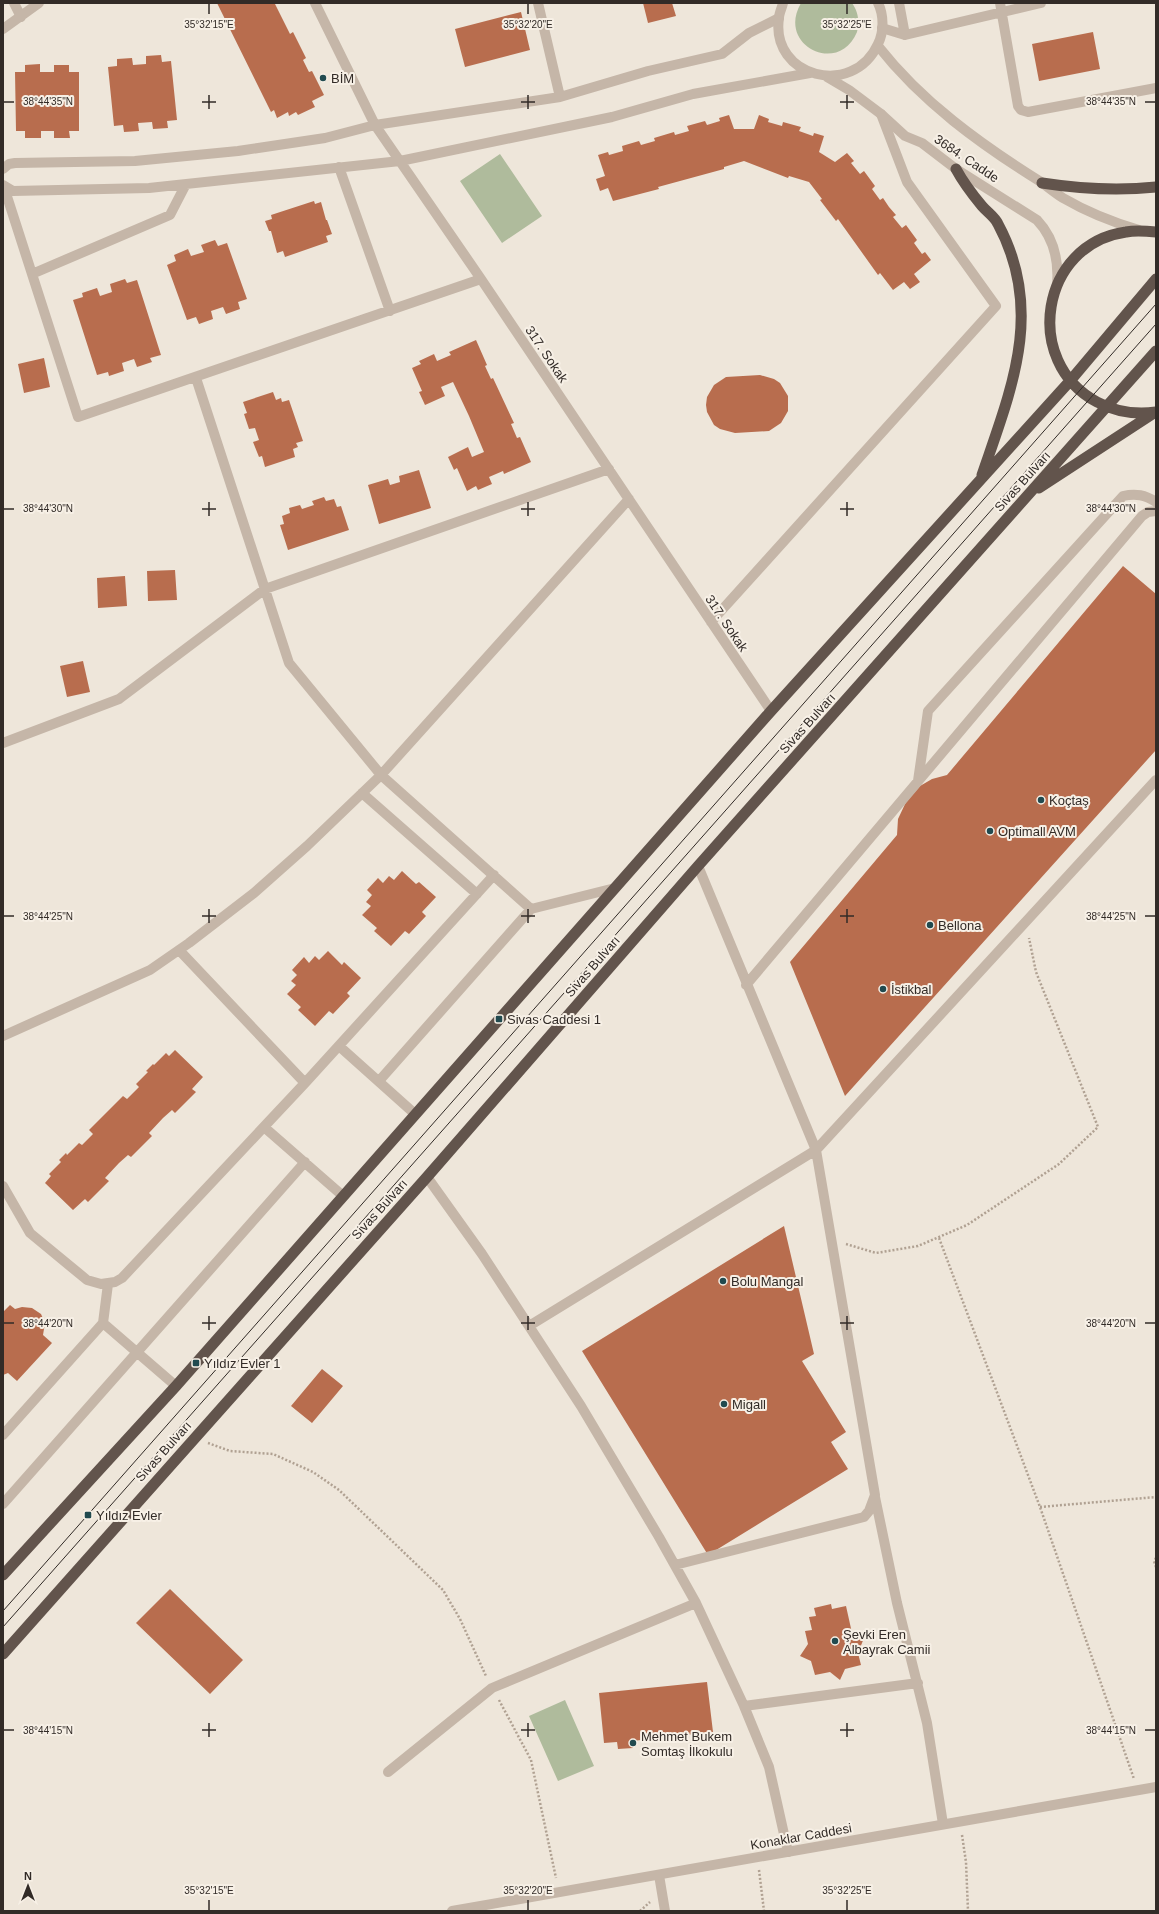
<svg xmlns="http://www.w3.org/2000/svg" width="1159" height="1914" viewBox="0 0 1159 1914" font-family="Arial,sans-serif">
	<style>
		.green { fill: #afbb9c }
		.building { fill: #b86d4e }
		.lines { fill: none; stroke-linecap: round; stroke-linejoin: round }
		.path { stroke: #b0a192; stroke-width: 2.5; stroke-dasharray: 2 2; stroke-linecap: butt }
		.minor { stroke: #c5b6a8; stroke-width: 10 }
		.tertiary { stroke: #c5b6a8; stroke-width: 10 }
		.trunk { stroke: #62544c; stroke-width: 11 }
		.tram { stroke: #322b27; stroke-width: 1 }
		.ticks { fill: none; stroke: #322b27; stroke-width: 1.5 }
		.poi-dot { fill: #214a4f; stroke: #f7f0e6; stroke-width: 1.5 }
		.labels { text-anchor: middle; stroke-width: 4; stroke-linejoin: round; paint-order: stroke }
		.poi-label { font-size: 13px; fill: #322b27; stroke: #f7f0e6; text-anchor: start }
		.street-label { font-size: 13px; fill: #322b27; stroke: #f7f0e6 }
		.ticks-label { font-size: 10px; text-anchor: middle; fill: #322b27; stroke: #f7f0e6; stroke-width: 4; stroke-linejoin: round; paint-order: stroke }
	</style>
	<rect width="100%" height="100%" fill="#eee6da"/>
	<!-- green -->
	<path class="green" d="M801,3H852C858,11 860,22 857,32C839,76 776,46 801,3Z
		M500,154L542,216L502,243L460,181Z
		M565,1700L594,1766L558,1781L529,1716Z"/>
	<!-- building -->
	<path class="building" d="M217,3H278L275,4L290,34L293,32L306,58L303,60L309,72L312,71L324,95L312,101L315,107L298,115L296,112L289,116L288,112L277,118L274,110L271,112Z
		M643,3H672L676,16L648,23Z
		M521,12L530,50L465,67L455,29Z
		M1093,32L1100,69L1039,81L1032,44Z
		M161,55L162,62L171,61L177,120L167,121L168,128L153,129L152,122L138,123L139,131L124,132L123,125L114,126L108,67L117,66V59L132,58L133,65L146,64V56Z
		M40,64V72H54V65H69V72H79V131H69L70,138H54V131H41V138H25V131H16L15,72H25V65Z
		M729,115L734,129H754L759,115L769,119L768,122L782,126L783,122L801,127L799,131L813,136L814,133L824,136L819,152L835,162L847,153L854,161L851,163L860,174L864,171L875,186L872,189L880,200L883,198L889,207L896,215L893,217L902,228L906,225L917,240L914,243L922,254L925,252L931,260L914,274L920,282L910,289L904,282L893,290L880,273L878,275L838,219L836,221L820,200L822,199L809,182L789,176L788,178L744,161L724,167V169L658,187L659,189L613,201L608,188L600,191L596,179L605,176L598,155L608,152L609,155L623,151L622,146L639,141L641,145L655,141L654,138L674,132L675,135L689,131L687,126L705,121L707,125L720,121L719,118Z
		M314,201L315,204L321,202L326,220H327L332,234L326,236L328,242L285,257L283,251L277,253L271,231H269L265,221L272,219L271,215Z
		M215,240L218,246L227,243L247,299L238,302L240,309L226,314L223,307L211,311L213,319L199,324L196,317L187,320L167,265L176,261L174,255L188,249L191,256L204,252L201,245Z
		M125,279L127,283L137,280L161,355L150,358L152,362L137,367L134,359L122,363L124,371L109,376L108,372L97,375L73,300L83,297L82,293L97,288L100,296L112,292L110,284Z
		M476,340L487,365L485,366L491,379L493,378L514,423L511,424L517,438L520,437L531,462L504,474L503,471L489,477L492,484L478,490L476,486L467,491L457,468L454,470L448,457L468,447L472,457L484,452L469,416L453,382L441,387L445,396L425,405L419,392L422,391L412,368L421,364L419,361L434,354L437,361L451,355L449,352Z
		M44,358L50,387L24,393L18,364Z
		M760,375L774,379L780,383L788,396V411L781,423L769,431L735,433L720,429L714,425L707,412L706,405L707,397L714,385L726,377Z
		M273,392L276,400L281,398L282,402L289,400L303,441L296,443L298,447L293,449L295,457L265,467L262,456L259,457L253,442L259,440L255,428L249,429L244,414L247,413L243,402Z
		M419,470L431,508L379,524L368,485L388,479L390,485L400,482L399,476Z
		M324,497L326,501L334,499L337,507L341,506L349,530L288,550L280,525L284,524L282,516L290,513L289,508L300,505L302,509L314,505L312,501Z
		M1123,566L1156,594V750L845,1096L790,962L897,835L898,819L906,802L920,786L932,779L947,775Z
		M175,570L177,600L148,601L147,571Z
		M125,576L127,606L98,608L97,578Z
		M83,661L90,692L67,697L60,666Z
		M402,871L416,884L419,882L436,897L422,912L426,916L409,934L405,931L391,946L374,931L377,928L362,915L371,906L366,902L372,895L367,890L378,878L383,883L389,876L394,880Z
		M328,951L342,965L344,962L361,978L347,993L350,996L333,1014L329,1011L315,1026L298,1010L301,1007L287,994L296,985L291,981L297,975L292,970L304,957L309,963L315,956L319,960Z
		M175,1050L203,1077L192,1089L196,1092L175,1113L172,1110L163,1118L149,1133L152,1136L131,1157L128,1155L119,1163L105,1178L109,1181L88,1202L85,1199L73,1210L45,1183L51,1176L49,1174L61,1162L59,1160L66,1153L67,1155L79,1143L82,1145L93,1134L89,1130L123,1096L127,1099L139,1087L136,1084L148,1072L146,1071L153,1064L154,1065L166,1053L169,1056Z
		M784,1226L814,1354L802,1361L846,1432L831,1442L848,1469L708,1555L582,1351Z
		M10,1305L15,1309L22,1307L32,1308L41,1314L45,1323L43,1335L52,1343L17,1381L8,1373L3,1375V1312Z
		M322,1369L343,1386L312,1423L291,1406Z
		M170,1589L243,1660L210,1694L136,1623Z
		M831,1604L832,1609L846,1606L852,1633L864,1638L858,1653L861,1665L845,1669L840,1680L830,1672L815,1675L811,1661L800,1656L808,1644L805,1631L812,1630L809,1617L816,1616L814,1608Z
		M707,1682L713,1732L632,1741L633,1748L618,1749L617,1742L604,1743L599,1693Z"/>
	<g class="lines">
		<!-- path -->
		<path class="path" d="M939,1238L1040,1507L1134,1779
			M846,1244L876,1253L918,1246L967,1225L1059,1164L1098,1127L1036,972L1029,938
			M208,1443L230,1451L273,1454L313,1472L339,1490L443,1590L460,1619L486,1676
			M1040,1507L1156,1497
			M1156,1558L1154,1561L1156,1567
			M499,1700L531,1760L556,1878
			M962,1835L966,1862L968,1911
			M759,1870L764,1911
			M640,1911L650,1902"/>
		<!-- minor -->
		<path class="minor" d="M14,3L21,17
			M315,3L375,125L481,279L771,711
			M538,3L560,97
			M899,3L905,35
			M1000,3L1018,106L1021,110L1028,112L1156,88
			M882,28L905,35L1041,3
			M3,29L39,3
			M339,167L390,311
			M3,169L9,164L15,163L135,161L238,151L325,138L375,125L560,97L648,71L722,54L749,33L779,18
			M3,185L13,191L149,188L400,161L612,117L693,94L810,73
			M4,187L78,417L481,279
			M32,274L170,215L186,184
			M196,378L289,663L381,775L531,909
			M711,622L996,306L907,182L881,114
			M3,743L119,699L265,589L609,469
			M918,781L928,711L1123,496C1136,493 1145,495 1156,502
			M362,793L477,894
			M179,950L305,1083
			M746,985L1142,516L1148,512L1156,511
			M3,1036L150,970L189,943L254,893L307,846L381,775L629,499
			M339,1046L415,1114
			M379,1081L531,909L615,888
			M264,1127L343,1196
			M427,1177L482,1254L581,1406L659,1537L696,1603L744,1706L769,1767L788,1852
			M3,1186L30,1233L87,1280L101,1284L115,1282L122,1278L305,1083L494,875
			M103,1323L176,1386
			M529,1326L816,1150L1156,780
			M3,1435L103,1323L108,1284
			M875,1497L897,1603L927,1723L943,1824
			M3,1504L305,1162
			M675,1565L864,1517L869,1511L875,1495L816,1150L698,866
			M744,1706L918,1683
			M388,1772L492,1688L696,1603
			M659,1875L665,1911"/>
		<!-- tertiary -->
		<path class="tertiary" d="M783,3C782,8 779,13 779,18C770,77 853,99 878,44C884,32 884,15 878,3
			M878,46C922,102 980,144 1041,182C1048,187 1055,193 1063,198C1087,212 1112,222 1139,230
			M827,77L849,90L881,114L905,136L922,143L956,169L1037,220C1054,238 1059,261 1057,285
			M452,1911L1156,1787"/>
		<!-- trunk -->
		<path class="trunk" d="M956,169C963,182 972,194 982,206C987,212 995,217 998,224C1045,311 1011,390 982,475
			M1042,183C1081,189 1117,191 1156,187
			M1156,232C1146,231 1136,230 1126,232C1040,244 1022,362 1097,402C1116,412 1135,415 1156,412
			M1039,488L1154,413
			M3,1575L176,1386L771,711L1070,381L1156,279
			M3,1654L427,1177L698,866L1156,351"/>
		<!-- tram -->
		<path class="tram" d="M3,1611L1156,304
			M3,1627L1156,324"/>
	</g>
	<!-- ticks -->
	<path class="ticks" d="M209,4V14M528,4V14M847,4V14M209,95V109M528,95V109M847,95V109M4,102H14M202,102H216M521,102H535M840,102H854M1145,102H1155M209,502V516M528,502V516M847,502V516M4,509H14M202,509H216M521,509H535M840,509H854M1145,509H1155M209,909V923M528,909V923M847,909V923M4,916H14M202,916H216M521,916H535M840,916H854M1145,916H1155M209,1316V1330M528,1316V1330M847,1316V1330M4,1323H14M202,1323H216M521,1323H535M840,1323H854M1145,1323H1155M209,1723V1737M528,1723V1737M847,1723V1737M4,1730H14M202,1730H216M521,1730H535M840,1730H854M1145,1730H1155M209,1900V1910M528,1900V1910M847,1900V1910"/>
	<!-- markers -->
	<g class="poi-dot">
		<circle cx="323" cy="78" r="4"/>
		<circle cx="1041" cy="800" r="4"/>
		<circle cx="990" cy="831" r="4"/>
		<circle cx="930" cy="925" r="4"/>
		<circle cx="883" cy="989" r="4"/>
		<rect x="495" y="1015" width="8" height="8" rx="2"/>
		<circle cx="723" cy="1281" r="4"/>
		<rect x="192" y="1359" width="8" height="8" rx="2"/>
		<circle cx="724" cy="1404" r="4"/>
		<rect x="84" y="1511" width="8" height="8" rx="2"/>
		<circle cx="835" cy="1641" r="4"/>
		<circle cx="633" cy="1743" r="4"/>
	</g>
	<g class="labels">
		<!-- poi labels -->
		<g class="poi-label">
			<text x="331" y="83">BİM</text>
			<text x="1049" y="805">Koçtaş</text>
			<text x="998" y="836">Optimall AVM</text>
			<text x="938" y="930">Bellona</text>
			<text x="891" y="994">İstikbal</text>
			<text x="507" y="1024">Sivas Caddesi 1</text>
			<text x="731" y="1286">Bolu Mangal</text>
			<text x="204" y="1368">Yıldız Evler 1</text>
			<text x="732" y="1409">Migall</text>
			<text x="96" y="1520">Yıldız Evler</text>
			<text x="843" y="1639">Şevki Eren<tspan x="843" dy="15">Albayrak Camii</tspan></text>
			<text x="641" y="1741">Mehmet Bukem<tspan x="641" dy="15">Somtaş İlkokulu</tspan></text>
		</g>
		<!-- street labels -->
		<g class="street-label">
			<text transform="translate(967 158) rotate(34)" y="5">3684. Cadde</text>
			<text transform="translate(547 354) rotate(56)" y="5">317. Sokak</text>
			<text transform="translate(1022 481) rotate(-48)" y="5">Sivas Bulvarı</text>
			<text transform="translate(727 623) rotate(56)" y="5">317. Sokak</text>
			<text transform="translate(807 723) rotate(-48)" y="5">Sivas Bulvarı</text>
			<text transform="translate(592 966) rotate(-49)" y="5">Sivas Bulvarı</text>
			<text transform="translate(379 1209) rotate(-48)" y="5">Sivas Bulvarı</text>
			<text transform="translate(163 1451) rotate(-48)" y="5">Sivas Bulvarı</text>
			<text transform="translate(801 1836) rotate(-10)" y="5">Konaklar Caddesi</text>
		</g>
	</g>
	<g class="ticks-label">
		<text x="209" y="28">35°32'15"E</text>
		<text x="528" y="28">35°32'20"E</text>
		<text x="847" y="28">35°32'25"E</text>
		<text x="48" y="105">38°44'35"N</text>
		<text x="1111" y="105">38°44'35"N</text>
		<text x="48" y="512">38°44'30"N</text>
		<text x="1111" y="512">38°44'30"N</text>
		<text x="48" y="920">38°44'25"N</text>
		<text x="1111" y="920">38°44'25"N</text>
		<text x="48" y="1327">38°44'20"N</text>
		<text x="1111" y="1327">38°44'20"N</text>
		<text x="48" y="1734">38°44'15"N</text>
		<text x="1111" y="1734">38°44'15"N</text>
		<text x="209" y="1894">35°32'15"E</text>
		<text x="528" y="1894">35°32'20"E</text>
		<text x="847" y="1894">35°32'25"E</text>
	</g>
	<!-- border -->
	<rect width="1159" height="1914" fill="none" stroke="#322b27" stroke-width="8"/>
	<!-- north arrow -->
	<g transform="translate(28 1886)" stroke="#f7f0e6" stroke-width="3" paint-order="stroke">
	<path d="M0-3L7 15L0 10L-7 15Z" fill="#322b27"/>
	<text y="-6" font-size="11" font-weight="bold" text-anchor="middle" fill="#322b27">N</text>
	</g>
</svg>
